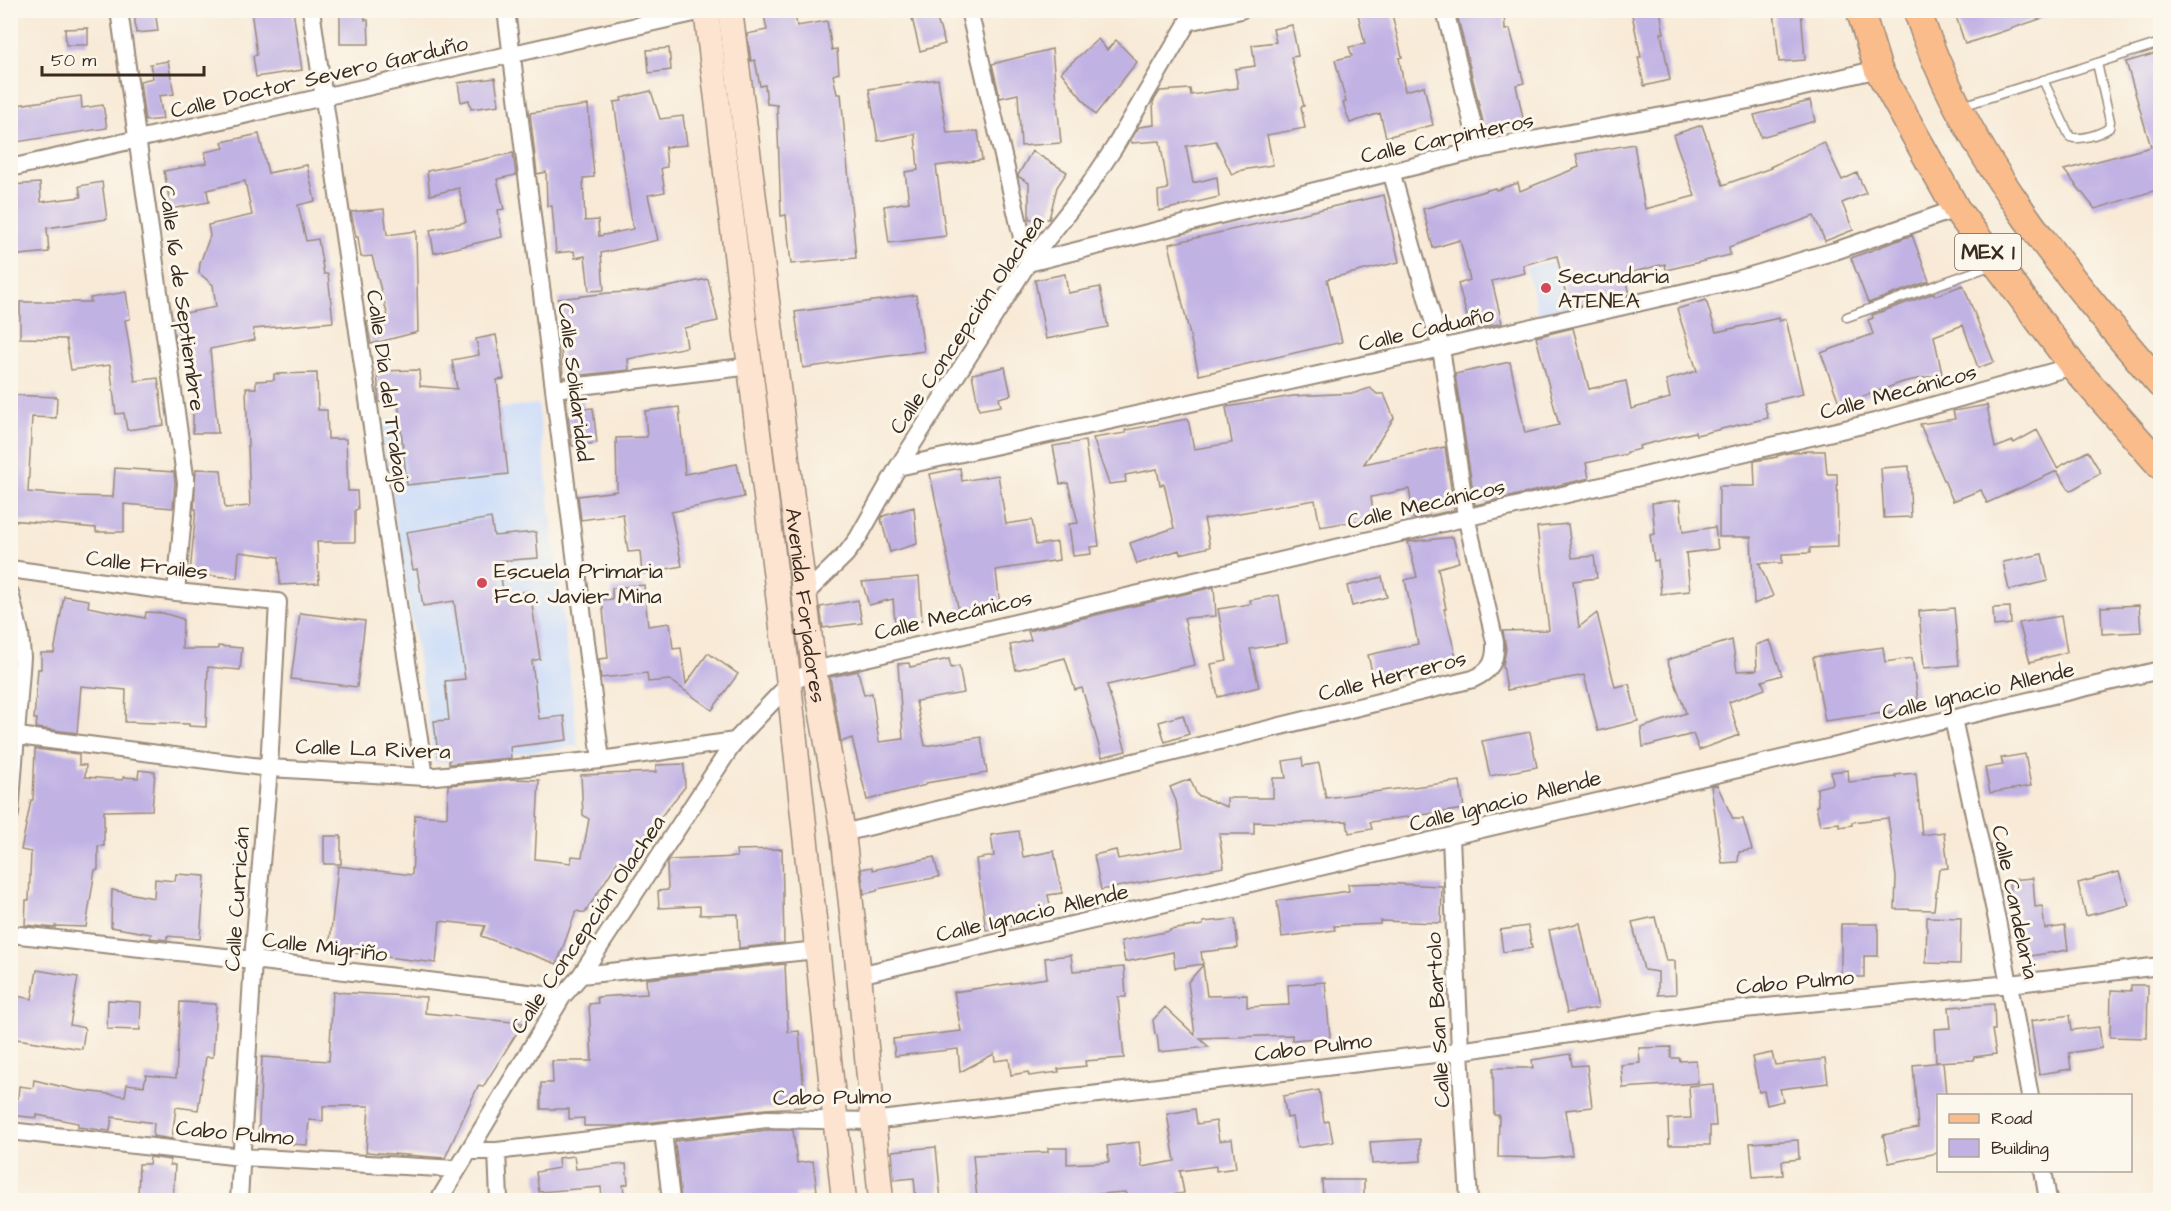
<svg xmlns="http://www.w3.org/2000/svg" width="2171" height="1211" viewBox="0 0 2171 1211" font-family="'Architects Daughter',sans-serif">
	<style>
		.built { fill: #cadcf9 }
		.building { fill: #c1b2e4 }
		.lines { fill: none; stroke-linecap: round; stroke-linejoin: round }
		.service-casing { stroke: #9a8a7a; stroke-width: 11 }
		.minor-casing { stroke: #9a8a7a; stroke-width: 20 }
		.secondary-casing { stroke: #9a8a7a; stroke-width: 27 }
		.primary-casing { stroke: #9a8a7a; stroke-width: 30 }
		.service { stroke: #fff; stroke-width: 8 }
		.minor { stroke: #fff; stroke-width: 16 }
		.secondary { stroke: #fde4d1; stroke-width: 24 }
		.primary { stroke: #fabc8b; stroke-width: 27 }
		.poi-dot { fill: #d1495b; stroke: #fbf7ec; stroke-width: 2 }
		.labels { text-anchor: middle; stroke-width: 6; stroke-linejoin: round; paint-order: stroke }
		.shield { fill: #fbf7ec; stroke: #75685c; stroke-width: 1.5 }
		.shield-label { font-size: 21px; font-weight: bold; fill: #3b2a1e }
		.street-label { font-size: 22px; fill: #3b2a1e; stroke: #fbf7ec }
		.poi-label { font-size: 22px; fill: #3b2a1e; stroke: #fbf7ec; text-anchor: start }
	</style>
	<rect width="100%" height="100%" fill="#fbf7ec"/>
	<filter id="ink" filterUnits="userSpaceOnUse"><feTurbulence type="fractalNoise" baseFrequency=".0167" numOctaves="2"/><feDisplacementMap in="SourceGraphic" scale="12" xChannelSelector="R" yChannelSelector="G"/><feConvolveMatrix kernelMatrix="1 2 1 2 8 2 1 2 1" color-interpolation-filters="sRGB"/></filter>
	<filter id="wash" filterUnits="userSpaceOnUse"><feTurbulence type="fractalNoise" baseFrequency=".008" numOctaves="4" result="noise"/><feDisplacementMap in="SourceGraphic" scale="24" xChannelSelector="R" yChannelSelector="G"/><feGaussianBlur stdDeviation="1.35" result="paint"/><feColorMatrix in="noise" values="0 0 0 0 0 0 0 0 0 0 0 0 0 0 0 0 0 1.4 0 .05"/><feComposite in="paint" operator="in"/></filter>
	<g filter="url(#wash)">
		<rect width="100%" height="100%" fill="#f8ead7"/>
		<!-- built -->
		<path class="built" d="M1554,261L1567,309L1539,316L1526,267Z
			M538,404L578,746L435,763L379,421Z"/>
		<g id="blocks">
			<!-- building -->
			<path class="building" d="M134,10H155L158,31L136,33Z
				M251,10H293L302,70L256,77L253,56L257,55Z
				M340,10H364L365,20H368L369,44H340Z
				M763,10H794L797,26L827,21L832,50L837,49L839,73L833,75L837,94H841L856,258L791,264L786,215L781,216L777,105L767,104L765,85L760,86L755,60L751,61L747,34L767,30Z
				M910,10H934L945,44L920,51Z
				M1357,10H1391L1402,57L1399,58L1405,91L1424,86L1433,125L1386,137L1380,113L1350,123L1343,103L1346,102L1335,60L1352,56L1349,47L1365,44Z
				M1456,10H1504L1505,30L1510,29L1524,83L1516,85L1524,123L1485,130Z
				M1631,10H1660L1664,33H1661L1670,80L1644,86L1638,57H1641Z
				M1774,10H1801L1805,60L1779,62Z
				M1954,10H2055V14L1965,44Z
				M1292,25L1298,56L1291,57L1304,106L1301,107L1305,128L1267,135L1273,165L1242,170L1232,175L1216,141L1186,146L1193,183L1217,177L1219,197L1159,211L1158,191L1168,189L1160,141L1132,143L1131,139L1139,127L1154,125L1153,102L1160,91L1190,89L1191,95L1238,88L1235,69L1255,66L1252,45L1276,42L1273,29Z
				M88,28V45H66L65,29Z
				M1098,39L1107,50L1116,40L1137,62L1095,115L1061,72Z
				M669,48L671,70L649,73L647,50Z
				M1052,49L1061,143L1021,146L1018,94L1000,98L992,64Z
				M2160,52V189L2095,209L2064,170L2151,147L2126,62Z
				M168,61L174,94L159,96L163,119L145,121L140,81L153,78L150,64Z
				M495,78L499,105L471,109L469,100L461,102L458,83Z
				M938,79L947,133L978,131L982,160L936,166L946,236L889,243L884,206L909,202L905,172L918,170L915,134L878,141L869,89Z
				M651,91L660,119L683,116L687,145L665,147L667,167L661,168L665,192L648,195L658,240L601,253L604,290L589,291L585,256L575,258L574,251L556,253L552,206H547L546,172L537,174L530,113L588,105L594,177L583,178L585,221L598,220L599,236L633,229L614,102L622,101L621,98Z
				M81,96L82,108L103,105L107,128L10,143V106Z
				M1810,101L1815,121L1761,137L1754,115Z
				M1702,125L1723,185L1771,168L1770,167L1824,142L1842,180L1857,173L1866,193L1842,203L1853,230L1825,241L1814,216L1729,247L1730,255L1666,270L1665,264L1625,274L1630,294L1569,308L1557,256L1523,265L1525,273L1492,281L1502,323L1471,330L1458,284L1470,280L1460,240L1433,248L1423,209L1495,188L1496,190L1518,183L1520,191L1579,167L1576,154L1634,144L1645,209L1695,196L1673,135Z
				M259,134L268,173L307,165L315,201L298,205L306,241L318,239L324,274H328L333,322L253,329L255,340L210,349L218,433H193V411H197L191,353L183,354L175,315L216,307L213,285L199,273L200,263L210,236L208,225L252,215L245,181L207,190L209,202L171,209L164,171L207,163L205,152L224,148L222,142Z
				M1032,151L1067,172L1057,187L1049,219H1029V183L1019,177L1018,175Z
				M513,153L516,175L497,179L504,209L498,210L502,237L434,253L430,230L466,222L459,188L430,195L427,171Z
				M102,182L107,219L47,228L49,252L10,256V185L40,183L41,202L81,197L79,186Z
				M1384,195L1399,262L1327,279L1342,342L1199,375L1169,244Z
				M384,209L387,235L416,231L418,332L371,344L367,322L388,317L372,256L361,257L358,237H356L351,212Z
				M1912,235L1929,281L1868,303L1851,258Z
				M1065,274L1068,293L1100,287L1108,327L1046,339L1035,280Z
				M708,279L718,321L684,328L687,347L628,359L629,370L563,377L560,332H563L558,299L608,293L647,291Z
				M1963,285L1994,362L1978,368L1963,325L1934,336L1942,374L1903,382L1840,405L1821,353L1873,334L1868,320L1873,318L1872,315L1934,293L1935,296Z
				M126,292L130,319L125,320L135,381L158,378L164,425L127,430L124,413L116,414L110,365L71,370L66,339L20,338V302H91L90,298Z
				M916,295L924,351L803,368L795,312Z
				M1706,300L1716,332L1779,318V321L1786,319L1803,394L1764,403L1768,418L1696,435L1695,432L1639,446L1640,449L1627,452V454L1586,463L1589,478L1475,505L1455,374L1510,362L1525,433L1559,425L1536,337L1573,328L1589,389L1626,381L1631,409L1670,398L1666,380L1697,371L1677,309Z
				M496,335L504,379L497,380L508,474L407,485L398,402H379L377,371L419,370L420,386L457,389L452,360L479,355L476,339Z
				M1005,367L1011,395L999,398L1001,406L979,410L972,374Z
				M317,373L318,410H327L328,439H346L348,491H357L358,509L355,510V542H317L319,583L280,585L279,557L239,552L237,578L190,574L196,509H194L196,469L221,470L225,508L250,506L246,388H256V381L274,380V374Z
				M1370,388L1377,394H1384L1394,418L1364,464L1445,447L1454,510L1414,519L1409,489L1371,497L1374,518L1320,527L1315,500L1204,519L1210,547L1180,554L1179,550L1137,564L1130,543L1174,528L1164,484L1160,485L1157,469L1125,475L1126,482L1109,484L1093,438L1126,433L1125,430L1188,419L1194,449L1232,443L1226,407L1293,396L1355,393Z
				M10,395L57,397L56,418L32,417L28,492L74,496L113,497L115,468L174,472L175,483L173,508L124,504V532H96V528L10,520Z
				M582,396L584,409L593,408L597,443L572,446L566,398Z
				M1987,405L1995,448L2013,441L2014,443L2037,430L2057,468L2088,451L2101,473L2070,491L2057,471L1987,503L1981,490L1953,501L1920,424L1955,419L1953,411Z
				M679,407L685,474L737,464L744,497L671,512L682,566L642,574L640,551L628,552L623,514L581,520L578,496L617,491L616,438L647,437L645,411Z
				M1085,441L1099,546L1090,547L1091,554L1073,556L1069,524L1078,523L1068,483L1060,484L1053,446Z
				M1808,451H1825L1827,474H1837L1838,547L1810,548V553L1782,554V563H1759L1773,596L1754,604L1751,537H1719V486H1755L1754,461L1777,457V456L1788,453Z
				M1909,466L1911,517L1884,518L1881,468Z
				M960,468L962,481L998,475L1006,524L1032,520L1036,545L1057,542L1059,560L996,570L1000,607L959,612L930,474Z
				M1680,500L1683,532L1715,527L1718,549L1686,553L1690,591L1661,594L1658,560L1654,561L1650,535L1655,534L1652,503Z
				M914,507L917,544L890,552L881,519L883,516Z
				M491,518L494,536L536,532L538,558L498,561L504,595L530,591L540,659L532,661L539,719L564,716L567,740L510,747L511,758L449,764V753L438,755L434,721L449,720L445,681L465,679L454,601L423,606L417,569L413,570L406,532Z
				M1568,524L1572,558L1594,556L1597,578L1573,581L1579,627L1597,613L1615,687L1629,684L1638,721L1598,731L1584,675L1507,690L1503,665L1506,649L1503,631L1549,630L1537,527Z
				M1453,537L1459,562L1438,568L1446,609H1444L1457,661L1374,681L1368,655L1418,644L1405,580L1417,577L1408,542Z
				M2042,554L2048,581L2009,590L2003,562Z
				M919,577L922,620L895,622L893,599L869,605L862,582Z
				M1382,577L1387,597L1352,606L1347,586Z
				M644,585L648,626L670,623L673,649L681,648L686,684L708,653L738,674L712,710L670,680L648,682L647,673L601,678L599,659L608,658L602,600L612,599V588Z
				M1214,587L1216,616L1184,618L1195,665L1107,685L1126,751L1102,757L1082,688L1075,690L1065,658L1016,670L1010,645L1031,640L1028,631Z
				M1279,595L1287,643L1250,649L1259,687L1218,697L1211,664L1227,661L1218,609L1251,604L1250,600Z
				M64,596L89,600L88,607L145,618L146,612L163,613L183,619L182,649H218V646L242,648L240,670L208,667L206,727L189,726V724L125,722L126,690L81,686L77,733L36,728L37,719H34L38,669H41V653H54Z
				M858,600L862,623L823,628L820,607Z
				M2139,605L2141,632L2102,634L2101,607Z
				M2010,607L2011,624L1994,626L1993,608Z
				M1954,608L1959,665L1924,668L1919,611Z
				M300,613L365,621L357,687L291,679Z
				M2061,616L2067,652L2030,662L2019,623Z
				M1732,640L1737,671L1757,670L1756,645L1770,640L1782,675L1762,681L1765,689L1729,702L1739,735L1699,750L1693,734L1643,747L1641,728L1686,713L1667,660Z
				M1883,647L1885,662L1912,658L1919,708L1825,721L1813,657Z
				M949,659L951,668L959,666L964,693L916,701L925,746L981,737L987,773L926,783V785L867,800L852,738L841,742L830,677L858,671L864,695L872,693L879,742L903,739L898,664L909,663L910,667Z
				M1183,715L1189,734L1165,742L1159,722Z
				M1530,732L1537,767L1490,776L1482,741Z
				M35,749L79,754V765H86L85,777L123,780V777L138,778L139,770L155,772L152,810L104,811V846H98V870H95L86,927L55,926V928L25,925L26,900H29L31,852L21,850L31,800H33Z
				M2025,754L2031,786L1990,793L1985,768L2003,765L2001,758Z
				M1302,758L1303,766L1319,763L1326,798L1460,781L1464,809L1370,822L1372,829L1349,833L1347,821L1303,823L1254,822V834H1219L1224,867L1101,890L1094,855L1116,850L1118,859L1183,847L1176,801L1170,787L1190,779L1197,795L1227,807V798H1273V778H1286L1283,761Z
				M684,764L685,787L624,862L618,861L585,913L576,911L557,964L481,936L485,926L440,921L436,963L329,950L338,866L412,875L415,815L447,817L448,785L514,779L539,780L535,859L571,863L572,856L582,857L589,819L583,815L581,775L656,772V765Z
				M1848,770L1849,782L1896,777L1895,775L1916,773L1922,835L1944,832L1948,868L1939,869L1934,910L1895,909L1896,877L1888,818L1852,822V825L1839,827V823L1820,825L1816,806L1818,805L1817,788L1833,784L1831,772Z
				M1717,785L1733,819H1743L1752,850L1739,852L1738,862L1722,863L1711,786Z
				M1019,831L1023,857L1054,851L1062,893L1048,895L1052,915L1032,919V923L986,930L976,859L994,856L991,835Z
				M324,836H341V864H324Z
				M782,849L784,943L739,948L738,914L700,915V906L659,908L658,891L668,890L667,863L669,860L737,857L736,850Z
				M934,857L939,877L877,889V891L864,894L861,869L872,867L873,870Z
				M2119,872L2129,905L2086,916L2078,883Z
				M176,874L205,876L200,939L167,936V940L150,938L151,934L111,927L112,890L154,898L155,879L175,881Z
				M2033,878L2035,907L2042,906L2045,929L2065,926L2068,950L2024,957L2017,904L2011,905L2009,880Z
				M1379,883L1442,886L1441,923L1380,921V924L1334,926L1335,930L1282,937L1277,901L1349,891L1348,884Z
				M1655,917L1666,961H1675L1676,994L1658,995V972L1644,970L1632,922Z
				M1927,917L1961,918L1960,964L1926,963Z
				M1235,919L1238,948L1201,952L1203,964L1175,968L1173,952L1125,962L1121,941L1170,931V930L1203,925V922Z
				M1580,923L1598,1008L1567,1013L1549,930Z
				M1841,924H1878V956H1864V977H1841Z
				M1528,926L1532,948L1503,952L1500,930Z
				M1071,955L1073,971L1124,967L1126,997H1118L1124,1058L1085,1061L1086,1066L1058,1069L1059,1072L1029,1076L1028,1072L1011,1075L1009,1059L995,1061L994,1054L960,1072L958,1049L895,1056L893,1039L961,1031L954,992L1047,978L1045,958Z
				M785,964L788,1032L799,1031L805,1107L766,1109L619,1126H584V1118L569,1119V1109H541V1083H553L552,1061H592L589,1004L598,1003L597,997L647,994L646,979Z
				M1203,965L1207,996L1247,995V1007L1289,1005L1288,985L1325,982L1330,1037L1292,1040V1035L1199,1038L1209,1047L1159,1052L1157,1035L1155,1034L1153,1020L1165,1007L1195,1035L1188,982Z
				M37,970L78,977L70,1025L85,1028L82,1049L10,1038V995L32,999Z
				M2131,985H2148L2147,1038L2110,1037L2111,990L2131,991Z
				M333,992L426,997L425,1013L523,1023L483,1087L478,1086L445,1158L366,1152L369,1106H323V1121L309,1120L307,1145L258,1142L262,1057L329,1061Z
				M108,1000L141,1002L140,1030L107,1029Z
				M180,1002L216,1004L213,1057H206L198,1110L176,1107L172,1139L153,1136L154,1123L112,1117L110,1131L78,1127V1123L37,1115V1118L10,1115V1097L18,1098L19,1086L33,1088L34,1080L76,1090L125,1096L127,1084L144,1086L146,1075L176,1078Z
				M1994,1004L1995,1030H1992L1996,1054L1974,1057V1060L1936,1062L1934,1029L1951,1028L1949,1007Z
				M2070,1015L2072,1030L2099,1027L2102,1048L2069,1053L2071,1069L2039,1074L2031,1021Z
				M1671,1047V1058H1679L1680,1061L1696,1060L1698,1083L1623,1088L1621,1065L1640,1063L1639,1048Z
				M1772,1053L1775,1065L1825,1059L1828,1083L1780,1089L1783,1101L1767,1105L1764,1091L1759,1092L1752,1057Z
				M1570,1054L1572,1066L1587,1065L1592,1107L1566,1110L1572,1155L1544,1158L1498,1157L1499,1115H1494L1493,1068H1533L1532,1060Z
				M1943,1062L1946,1095H1938V1153L1889,1163L1883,1135L1918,1128L1913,1065Z
				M1713,1084L1716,1126H1710V1145H1669L1668,1119L1691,1118L1689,1086Z
				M1319,1090L1324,1122L1329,1121L1333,1142L1297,1148L1292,1117L1287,1118L1283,1096Z
				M1195,1109L1197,1124L1216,1121L1219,1141L1232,1139L1236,1168L1216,1171V1166L1180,1171L1184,1193L1171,1195L1172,1200H1128L1125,1192L1086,1195L1082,1196L1083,1200H977L973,1155L1048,1152V1148H1067V1164L1109,1162L1107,1146L1139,1142L1142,1167L1175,1161L1167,1114Z
				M768,1130H793L797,1163L813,1161L817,1191L795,1194L796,1200H770L769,1197L741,1200H681L675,1141Z
				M1420,1139L1421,1161L1372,1164L1370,1142Z
				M1798,1140L1799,1159L1782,1161L1783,1175L1753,1177L1750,1143Z
				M936,1147L941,1200H916L914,1178L894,1180L892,1151Z
				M574,1156L576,1169L626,1164L628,1184L623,1185L625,1200H602L601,1187L539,1192L536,1172L559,1168L558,1158Z
				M150,1157L170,1160V1165H175L173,1200H138L139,1164H149Z
				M1322,1180H1364V1200H1323Z"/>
		</g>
	</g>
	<g filter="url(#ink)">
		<use href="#blocks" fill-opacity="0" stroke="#9a8a7a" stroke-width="1.5"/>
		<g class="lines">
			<defs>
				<path id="service" d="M2043,80L2070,137C2080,141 2100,134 2109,128L2110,121L2097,63
					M1962,106L2160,43
					M1847,317L1993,265"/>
				<path id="minor" d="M119,10L186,483L176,592
					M311,10L396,591L425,777
					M506,10L601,760
					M969,10L1028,263L1479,150L1749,100L1878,69
					M1445,10L1479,150
					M1187,22L1241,10
					M10,168L707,10
					M554,389L752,366
					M898,467L1441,348L1733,281L1835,251L1956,209
					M10,569L176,592L278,602L269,768L253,960L239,1200
					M10,593L20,633L22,657L10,814
					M804,595L846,554L858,538L898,467L1028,263L1088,187L1114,148L1195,10
					M1953,719L1997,920L2030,1096
					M10,735L269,768L425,777L601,760L735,741
					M843,833L1473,679C1491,671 1496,661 1495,642L1466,516L1441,348L1391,171
					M1451,837L1460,1051L1469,1200
					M10,934L253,960L562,997
					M581,975L817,950
					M859,975L2160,670
					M10,1131L241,1157L457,1169
					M663,1132L671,1200
					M469,1151H497L767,1119L872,1121L1460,1051L1712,1012L2010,984L2160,966
					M497,1151L499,1200
					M2043,1170L2048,1200
					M439,1200L562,997L581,975L735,741L789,684L814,670L1875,422L2073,366"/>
				<g id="secondary">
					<path d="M706,10L789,684L844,1200"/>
					<path id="s1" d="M730,10L814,670L843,833L859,975L881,1200"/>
				</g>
				<path id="primary" d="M1860,10L1878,69L1956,209L2073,366L2160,465
					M1917,10C1963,153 2064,272 2160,384"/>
			</defs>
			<!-- service casing -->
			<use href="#service" class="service-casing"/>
			<!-- minor casing -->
			<use href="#minor" class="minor-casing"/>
			<!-- secondary casing -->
			<use href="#secondary" class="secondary-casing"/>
			<!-- primary casing -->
			<use href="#primary" class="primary-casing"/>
			<!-- service -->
			<use href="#service" class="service"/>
			<!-- minor -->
			<use href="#minor" class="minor"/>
			<!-- secondary -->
			<use href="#secondary" class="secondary"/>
			<!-- primary -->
			<use href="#primary" class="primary"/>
		</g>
	</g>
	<!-- markers -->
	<g class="poi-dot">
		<circle cx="1546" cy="288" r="6"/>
		<circle cx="482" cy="583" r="6"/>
	</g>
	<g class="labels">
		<!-- shield labels -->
		<rect class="shield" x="1955" y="234" width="66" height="36" rx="4.5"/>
		<g class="shield-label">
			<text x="1988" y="259">MEX 1</text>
		</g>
		<!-- street labels -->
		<g class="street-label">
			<text transform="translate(319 76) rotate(-13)" y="8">Calle Doctor Severo Garduño</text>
			<text transform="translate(1447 137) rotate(-12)" y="8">Calle Carpinteros</text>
			<text transform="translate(183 298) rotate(82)" y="8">Calle 16 de Septiembre</text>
			<text transform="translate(966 324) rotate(-56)" y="8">Calle Concepción Olachea</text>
			<text transform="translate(1426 328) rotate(-13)" y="8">Calle Caduaño</text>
			<text transform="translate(576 382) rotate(83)" y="8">Calle Solidaridad</text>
			<text transform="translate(389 391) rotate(82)" y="8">Calle Día del Trabajo</text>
			<text transform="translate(1898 391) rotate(-15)" y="8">Calle Mecánicos</text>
			<text transform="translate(1426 503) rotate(-13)" y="8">Calle Mecánicos</text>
			<text transform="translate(147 564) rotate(7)" y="8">Calle Frailes</text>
			<text dy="8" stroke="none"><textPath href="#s1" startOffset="600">Avenida Forjadores</textPath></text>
			<text transform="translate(953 614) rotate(-13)" y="8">Calle Mecánicos</text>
			<text transform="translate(1392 675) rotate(-14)" y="8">Calle Herreros</text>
			<text transform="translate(1978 690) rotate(-13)" y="8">Calle Ignacio Allende</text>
			<text transform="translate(373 748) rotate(2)" y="8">Calle La Rivera</text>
			<text transform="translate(1505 800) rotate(-14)" y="8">Calle Ignacio Allende</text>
			<text transform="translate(236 899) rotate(-86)" y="8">Calle Curricán</text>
			<text transform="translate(2016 902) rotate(78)" y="8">Calle Candelaria</text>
			<text transform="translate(1032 912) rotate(-13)" y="8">Calle Ignacio Allende</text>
			<text transform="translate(587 924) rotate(-56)" y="8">Calle Concepción Olachea</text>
			<text transform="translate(325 946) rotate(7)" y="8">Calle Migriño</text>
			<text transform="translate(1795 981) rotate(-5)" y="8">Cabo Pulmo</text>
			<text transform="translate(1437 1020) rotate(-93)" y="8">Calle San Bartolo</text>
			<text transform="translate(1313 1046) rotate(-7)" y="8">Cabo Pulmo</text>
			<text transform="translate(832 1096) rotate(-1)" y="8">Cabo Pulmo</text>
			<text transform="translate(235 1132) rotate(5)" y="8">Cabo Pulmo</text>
		</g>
		<!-- poi labels -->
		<g class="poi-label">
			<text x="1558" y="283">Secundaria<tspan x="1558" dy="25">ATENEA</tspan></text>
			<text x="494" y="578">Escuela Primaria<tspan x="494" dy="25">Fco. Javier Mina</tspan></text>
		</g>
	</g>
	<!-- margin -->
	<rect width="2171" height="1211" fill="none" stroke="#fbf7ec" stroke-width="36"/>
	<!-- legend -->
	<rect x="1937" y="1094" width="195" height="78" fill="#fbf7ec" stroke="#aea59a" stroke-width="1.5"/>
	<rect x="1949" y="1114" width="30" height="9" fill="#fabc8b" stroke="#aea59a" stroke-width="1.5"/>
	<text x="1991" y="1124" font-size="18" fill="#3b2a1e">Road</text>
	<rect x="1949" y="1139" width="30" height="18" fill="#c1b2e4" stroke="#aea59a" stroke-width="1.5"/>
	<text x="1991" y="1154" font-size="18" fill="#3b2a1e">Building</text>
	<!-- scale -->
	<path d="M42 66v9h162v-9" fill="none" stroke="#3b2a1e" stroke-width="3"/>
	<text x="51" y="66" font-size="18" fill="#3b2a1e" stroke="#fbf7ec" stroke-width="4.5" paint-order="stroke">50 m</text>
</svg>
